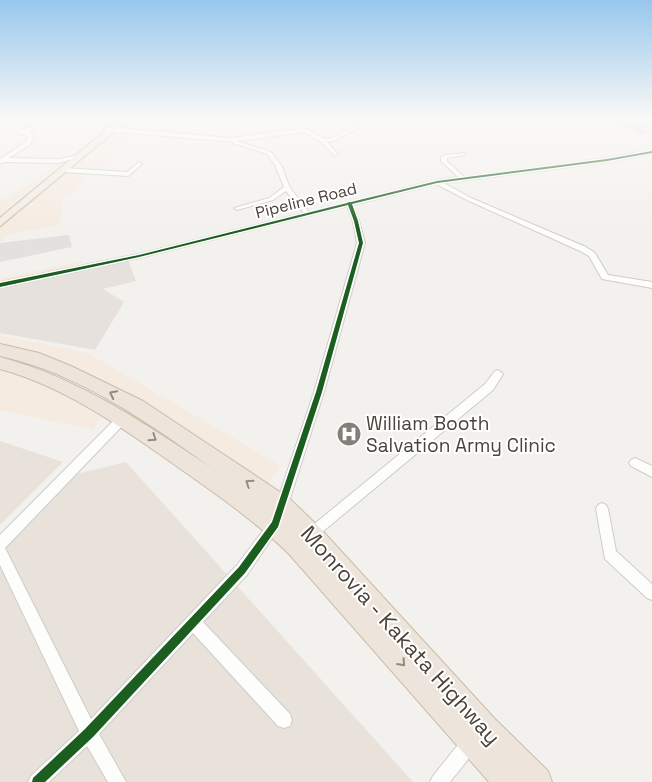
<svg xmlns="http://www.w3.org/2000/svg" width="652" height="782" viewBox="0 0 652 782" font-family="'Space Grotesk',sans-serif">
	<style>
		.residential { fill: #e8e2db }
		.commercial { fill: #f6ebe1 }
		.industrial { fill: #e6e1dd }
		.parking { fill: #e3e0dd }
		.building { fill: #dcd8d4 }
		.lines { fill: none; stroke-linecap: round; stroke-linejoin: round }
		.street-casing { stroke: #cfccc8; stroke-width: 2 }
		.primary-casing { stroke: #d6cbba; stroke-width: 3 }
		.highway-casing { stroke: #ccbba8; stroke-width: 2 }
		.street { fill: #fdfdfc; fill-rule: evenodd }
		.primary { fill: #f2ede6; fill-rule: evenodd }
		.highway { fill: #ede5db; fill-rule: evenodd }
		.cycleway-casing { stroke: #fff; stroke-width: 3 }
		.cycleway { fill: #1b5e20; fill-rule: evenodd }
		.oneway { stroke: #948b81 }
		.labels { text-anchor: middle; stroke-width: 4; stroke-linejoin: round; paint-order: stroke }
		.far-street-label { font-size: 16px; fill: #4b4238; stroke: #fff }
		.poi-label { font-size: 19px; fill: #4b4238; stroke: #fff; text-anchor: start }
		.near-street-label { font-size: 22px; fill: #4b4238; stroke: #fff }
	</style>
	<rect width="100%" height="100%" fill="#f3f1ee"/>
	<!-- residential -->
	<path class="residential" d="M0,441L63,462L0,525Z
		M126,462L413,782H0V547L68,476Z"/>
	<!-- commercial -->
	<path class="commercial" d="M109,131L127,132L121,137H131L129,145L121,150L112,152L108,156L115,157L97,173L89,175L77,190L62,197L61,219L56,226L6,235L3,241H0V220Z
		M57,162H63L0,214V202L42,175Z
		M83,261V263L0,282V278Z
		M0,335L88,353L281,466L269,482L267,510L54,364L0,349Z
		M0,359L18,361L109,403L93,430L0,410Z"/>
	<!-- industrial -->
	<path class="industrial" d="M128,260L136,281L103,289L124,302L95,350L0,333V288Z"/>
	<!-- parking -->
	<path class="parking" d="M69,235L72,247L0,262V243Z"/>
	<!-- building -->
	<path class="building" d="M615,120L636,121L648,133H637L634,129L622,128Z"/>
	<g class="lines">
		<defs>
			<path id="street" d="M11,119C17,119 20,122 25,127L21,130H24L44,119H50L29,132L34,135L31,144L9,158L59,159L73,156L76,158L59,163L4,162L0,164V159L26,142L28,136L14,132V130L19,127L16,125L0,126V122H13Z
				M290,119H295L296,123L303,129H307L324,139L332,138L355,126L360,127L336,140L327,142L338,154L335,156L321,142L304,132L237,141L271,152L281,165L290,188L309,212L437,180L458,177L441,161V157L444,155L465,153V155L447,158V161L464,177L607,158L652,150V154L607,162L444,183L471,198L586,247L595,253L608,275L652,282V288L602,279L589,256L580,251L467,200L436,184L353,205L359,221L365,243L324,392L287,508L285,512L281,514L277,512L275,508L314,392L357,243L353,221L347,206L139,258L0,288V282L139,254L304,213L286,191L273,200L237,210L234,208L269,198L284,187L275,165L267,154L233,143V142L107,131L104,129L107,127L232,138L297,129L291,123Z
				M640,119H646L652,126V131Z
				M139,162L142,164L141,165L128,176L64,172L61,170L64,168L127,172Z
				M498,370L503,374L493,390L315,538L311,540L307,538L305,534L307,530L485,384L495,371Z
				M123,414L127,415L128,418L127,421L5,548L91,719L237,565L271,520L275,518L279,520L281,524L279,528L247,575L203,622L290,714L292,720L290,726L284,728L278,726L193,633L99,734L126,782H108L87,746L49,782H28L31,776L79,731L0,565V535L119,415Z
				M635,458L652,466V477L631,466L629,463L631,460Z
				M602,503L606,505L608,509L616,551L652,584V600L647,598L605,559L596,509L598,505Z
				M471,734L477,736L479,742L477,748L450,782H430L433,776L465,736Z"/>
			<path id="primary" d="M120,119H129L0,226V218Z"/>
			<path id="highway" d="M0,344L39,353L71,366L143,401L289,498L319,527L494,718L548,771L552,782H489L289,554C256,522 219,496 182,470C124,429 68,388 0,369V357C82,379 148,426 218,472C151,425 82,374 0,356Z"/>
		</defs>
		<!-- street casing -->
		<use href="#street" class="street-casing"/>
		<!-- primary casing -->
		<use href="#primary" class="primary-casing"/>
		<!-- highway casing -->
		<use href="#highway" class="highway-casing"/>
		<!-- street -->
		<use href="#street" class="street"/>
		<!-- primary -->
		<use href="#primary" class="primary"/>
		<!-- highway -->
		<use href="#highway" class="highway"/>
		<defs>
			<path id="cycleway" d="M652,151V153L607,161L437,183L352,204L358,221L363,243L322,392L278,527L245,573L93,737L45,782H32L33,778L85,729L239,567L272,522L316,392L359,243L354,221L348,205L139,257L0,287V283L139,255L347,203L349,202H351L437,181L607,159Z"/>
		</defs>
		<!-- cycleway casing -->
		<use href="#cycleway" class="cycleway-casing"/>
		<!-- cycleway -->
		<use href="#cycleway" class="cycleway"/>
	</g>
	<!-- one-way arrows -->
	<defs><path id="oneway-chevron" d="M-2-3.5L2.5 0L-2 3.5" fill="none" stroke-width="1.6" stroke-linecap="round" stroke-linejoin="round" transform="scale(1.25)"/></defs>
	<g class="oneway">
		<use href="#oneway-chevron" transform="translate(113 394) rotate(-153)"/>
		<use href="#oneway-chevron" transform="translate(153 438) rotate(34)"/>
		<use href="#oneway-chevron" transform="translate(249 483) rotate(-146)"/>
		<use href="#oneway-chevron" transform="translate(402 663) rotate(48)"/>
	</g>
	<!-- sky -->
	<linearGradient id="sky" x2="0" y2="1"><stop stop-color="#97c7ec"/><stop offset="0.52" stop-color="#faf9f7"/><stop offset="1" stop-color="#faf9f7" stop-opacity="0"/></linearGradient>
	<rect width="652" height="228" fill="url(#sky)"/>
	<!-- icons -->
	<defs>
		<symbol id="hospital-disc" viewBox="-11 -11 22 22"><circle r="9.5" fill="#867f78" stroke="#fff"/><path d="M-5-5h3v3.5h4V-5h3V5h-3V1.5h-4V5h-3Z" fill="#fff"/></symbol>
	</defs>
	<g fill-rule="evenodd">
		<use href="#hospital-disc" x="335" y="420" width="28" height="28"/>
	</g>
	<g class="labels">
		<!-- far-street labels -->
		<g class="far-street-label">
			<text transform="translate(306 200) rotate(-14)" y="6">Pipeline Road</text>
		</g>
		<!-- poi labels -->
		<g class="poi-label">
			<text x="366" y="430">William Booth<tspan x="366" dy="22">Salvation Army Clinic</tspan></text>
		</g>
		<!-- near-street labels -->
		<g class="near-street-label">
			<text transform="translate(401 635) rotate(48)" y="8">Monrovia - Kakata Highway</text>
		</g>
	</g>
</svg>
